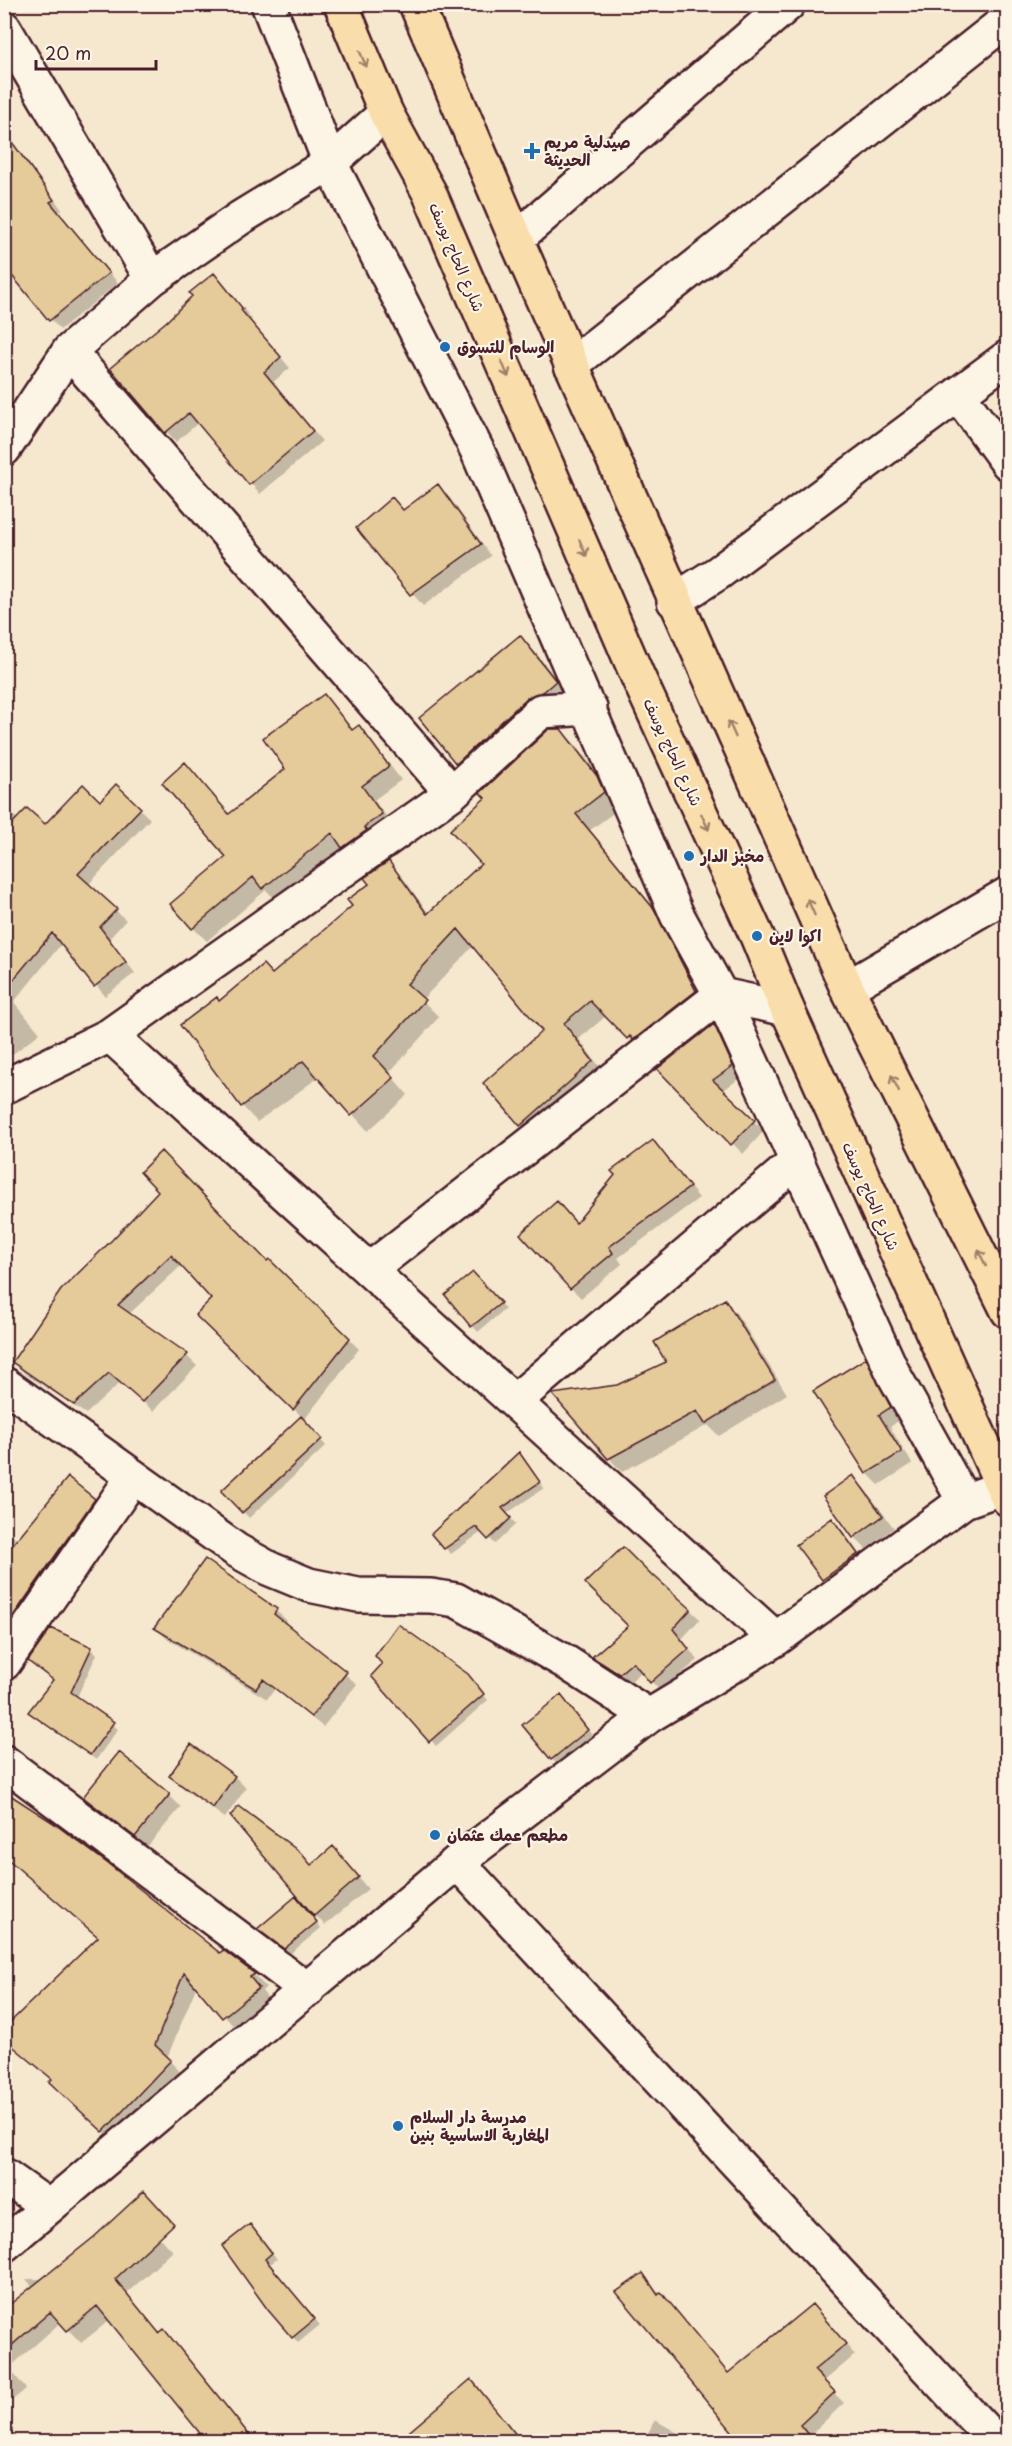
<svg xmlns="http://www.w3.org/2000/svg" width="1012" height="2446" viewBox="0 0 1012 2446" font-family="'Playpen Sans','Playpen Sans Arabic',sans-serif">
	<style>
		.shadow { fill: #0003 }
		.building { fill: #e5ca9a; stroke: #4a1f2b; stroke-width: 1.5 }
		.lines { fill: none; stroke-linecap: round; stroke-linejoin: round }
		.minor-casing { stroke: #4a1f2b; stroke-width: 38 }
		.major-casing { stroke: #4a1f2b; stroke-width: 38 }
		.minor { stroke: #fcf5e5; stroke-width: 33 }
		.major { stroke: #f9deab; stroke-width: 33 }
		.oneway { stroke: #a27e6b }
		.poi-dot { fill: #1f6fb2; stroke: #fcf5e5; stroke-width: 2 }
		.labels { text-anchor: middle; stroke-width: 4.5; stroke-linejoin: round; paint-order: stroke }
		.poi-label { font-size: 16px; font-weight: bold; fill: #4a1f2b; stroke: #fcf5e5; text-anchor: start }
		.street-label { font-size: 16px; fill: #4a1f2b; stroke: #fcf5e5 }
	</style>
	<rect width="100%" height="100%" fill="#f5e8ce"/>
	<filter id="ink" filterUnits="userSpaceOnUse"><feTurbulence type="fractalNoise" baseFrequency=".0167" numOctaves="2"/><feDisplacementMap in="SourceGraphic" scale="12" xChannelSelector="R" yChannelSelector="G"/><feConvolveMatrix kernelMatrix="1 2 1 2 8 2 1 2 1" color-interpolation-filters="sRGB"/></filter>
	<g filter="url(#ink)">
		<!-- shadow -->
		<path class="shadow" d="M16,149L25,158L62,210L59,212L118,283L60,330L6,266L4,267V151Z
			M223,285L252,319L250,321L290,368L272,383L322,441L260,494L199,422L176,442L112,369Z
			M438,486L450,498L491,556L423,606L358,529L404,511Z
			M520,637L537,654L572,699L474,779L457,763Z
			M324,696L354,731L359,727L372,741L401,780L374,800L395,828L357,860L344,848L277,901L266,890L207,941L193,928L228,857L198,778L230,815L288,770Z
			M561,730L577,746L612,793L619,809L590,830L669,926L711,1007L644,1053L606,1016L579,1039L608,1078L537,1140L521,1125L544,1031L474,945L422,1000L439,1017L389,1073L408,1095L368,1131L319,1077L257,1122L242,1106L220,1002L272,975L354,906L388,863L404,879L429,914L483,864Z
			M116,786L150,819L88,885L126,920L109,939L135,973L105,996L62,943L14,1002L40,1033L9,1057L4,1052V805L18,820L45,826L100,803Z
			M714,1026L724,1037L742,1077L722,1091L764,1131L743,1154L659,1069Z
			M653,1142L699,1198L618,1258L622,1264L581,1298L571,1288L577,1225L617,1175Z
			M113,1241L267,1263L269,1261L359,1349L304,1420L326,1446L249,1518L223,1491L302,1417L197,1315L213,1299L182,1265L129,1314L187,1356L197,1366L153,1411L121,1382L86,1414L24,1373L14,1362Z
			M479,1279L505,1309L478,1332L447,1296Z
			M724,1301L737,1314L787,1394L719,1436L708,1425L622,1472L609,1458L617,1386L668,1362Z
			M865,1360L877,1372L901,1419L890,1427L903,1449L868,1471V1474L815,1391Z
			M905,1451L912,1464L879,1485L868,1474Z
			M524,1460L544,1488L506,1514L516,1524L495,1544L483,1531L451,1554L433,1534Z
			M852,1477L864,1488L894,1528L866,1549L854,1537L825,1497Z
			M94,1500L105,1512L4,1644V1536L9,1532L18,1541Z
			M832,1520L844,1532L868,1566L834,1591L823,1579L798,1545Z
			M655,1578L700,1619L681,1640L698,1660L660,1691L642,1671L629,1683L603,1666L594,1657L630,1626Z
			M276,1610L287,1621L285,1625L357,1684L323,1727L275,1689L267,1699L166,1638L156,1628Z
			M51,1630L92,1649L97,1654L77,1697L118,1729L96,1760L30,1712L55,1680Z
			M473,1682L488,1700L436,1746L431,1740Z
			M560,1697L599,1743L563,1770L552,1759Z
			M192,1746L235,1777L246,1788L225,1818L182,1788L171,1776Z
			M169,1795L181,1807L147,1847L96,1809L85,1797Z
			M343,1859L368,1889L325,1925L315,1915L312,1866Z
			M302,1904L321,1928L291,1953L265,1934Z
			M220,1955L254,1975L266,1987L262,1991L270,2001L236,2029L197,1985L167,2058L182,2074L116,2143L64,2094L53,2080L4,2038Z
			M124,2211L160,2238L173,2251L127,2293L160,2334L164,2331L177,2344L256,2442H209L110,2320L81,2343L61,2322L9,2368L26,2389L4,2407V2316L42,2304L55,2319L57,2317L26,2279H45Z
			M256,2232L277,2259L269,2265L320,2325L298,2343L269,2309Z
			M643,2275L660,2295L671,2304L729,2374L812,2306L855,2355L823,2382L844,2403L809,2436L814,2442H770Z
			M479,2390L523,2442H399Z
			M655,2420L694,2442H643Z"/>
		<!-- building -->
		<path class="building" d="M4,131L54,200L50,202L109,273L49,321L4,266Z
			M214,273L243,309L241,310L281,357L264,372L313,431L249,485L189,413L165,433L110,368L167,321L192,296L189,293Z
			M438,484L481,544L410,595L356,528L392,497L403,510Z
			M520,635L556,681L543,692L528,697L456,764L419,718Z
			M324,694L352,730L359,725L389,766L362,786L382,814L364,827L367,830L342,848L332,833L262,889L253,877L192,929L170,904L226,857L162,783L185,762L229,814L285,769L263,738Z
			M549,729H561L597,776L604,792L576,814L654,909L696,991L633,1040L630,1036L627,1039L590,1001L564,1023L593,1061L520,1126L483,1083L542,1031L458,929L407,984L425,1000L374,1056L394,1078L351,1116L303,1061L241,1107L180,1025L217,997L219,1001L263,964L272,974L352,906L347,900L369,884L364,878L389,861L427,914L481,864L450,830L485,798L480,793Z
			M83,784L100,801L116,784L141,808L78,874L117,909L100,927L126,962L94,987L52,933L4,991V832L27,808L45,824Z
			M714,1024L733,1066L713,1080L755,1120L731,1145L657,1069Z
			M653,1140L690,1187L609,1247L613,1253L570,1289L520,1234L557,1201L576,1223L615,1175L611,1171Z
			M161,1151L267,1261L269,1259L350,1338L293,1410L195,1315L211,1299L171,1255L118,1305L188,1354L142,1402L109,1373L74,1405L12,1362L61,1290L112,1240L158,1191L140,1172Z
			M473,1272L501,1303L471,1327L445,1295Z
			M725,1299L775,1380L705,1424L697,1411L608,1459L552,1394L617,1385L666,1362L654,1342Z
			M866,1358L891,1407L879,1415L902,1452L866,1474L813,1391Z
			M301,1416L322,1439L242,1513L221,1491Z
			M519,1452L540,1482L502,1508L511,1518L488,1540L476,1527L444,1549L431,1534Z
			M853,1475L883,1516L853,1538L823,1496Z
			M68,1477L95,1499L4,1629V1555Z
			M832,1518L858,1554L822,1580L796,1545Z
			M623,1547L653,1577L654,1576L691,1609L673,1629L689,1649L650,1683L633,1662L619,1674L592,1657L628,1626L585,1583Z
			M205,1559L277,1609L274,1614L347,1672L311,1717L263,1679L256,1689L154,1628Z
			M398,1624L468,1674L484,1694L429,1742L371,1676L382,1664L375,1656Z
			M51,1628L92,1647L71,1692L114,1722L90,1755L28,1712L53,1680L28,1661Z
			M561,1695L588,1730L551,1760L522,1725Z
			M191,1744L235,1776L213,1808L169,1776Z
			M119,1752L170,1794L135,1837L83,1797Z
			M4,1791L52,1822L111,1866L220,1953L223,1950L255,1974L250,1977L259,1988L222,2018L184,1973L155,2045L171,2060L103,2132L49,2082L52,2079L4,2039V2028L98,1937L4,1856Z
			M239,1806L301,1853L311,1865L333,1846L359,1877L314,1916L230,1816Z
			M296,1896L317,1922L284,1949L257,1929Z
			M144,2191L174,2224L115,2279L159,2333L164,2329L255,2442H207L97,2306L67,2331L50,2312L4,2352V2309L94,2237Z
			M250,2224L272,2253L265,2259L315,2319L292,2338L268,2310L222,2246Z
			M643,2273L658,2295L661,2292L728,2373L812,2304L846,2344L814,2370L835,2392L800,2425L814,2442H741L616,2292Z
			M471,2379L522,2442H397Z"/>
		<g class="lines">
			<defs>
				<path id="minor" d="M268,4L330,163L477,450L677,915L721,995L894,1375L964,1501
					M4,28L152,279
					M516,239L788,4
					M69,351L452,793
					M571,365L1008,19
					M958,394L1008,463
					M4,449L69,351L152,279L240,218L330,163L386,113
					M674,601L718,573L1008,357
					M847,988L1008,894
					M110,1035C332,1236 555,1436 776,1639
					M4,1087L110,1035L452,793L541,711L590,708
					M369,1270L721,995L787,1009
					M4,1384L236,1550L270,1569L309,1585L358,1595L431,1596L456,1600L564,1661L649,1716
					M516,1400L797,1161
					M4,1663L133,1477
					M4,1762L308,1990
					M457,1862L996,2442
					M4,2175L49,2207
					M4,2245L457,1862L649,1716L776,1639L964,1501L1001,1488"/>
				<path id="major" d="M341,4L386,113L429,192L638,677L757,936L787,1009L1008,1499
					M416,4L516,239L847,988L1008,1311"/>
			</defs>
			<!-- minor casing -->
			<use href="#minor" class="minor-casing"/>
			<!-- major casing -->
			<use href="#major" class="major-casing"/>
			<!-- minor -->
			<use href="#minor" class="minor"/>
			<!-- major -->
			<use href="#major" class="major"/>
		</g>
		<!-- one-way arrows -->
		<defs><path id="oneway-shaft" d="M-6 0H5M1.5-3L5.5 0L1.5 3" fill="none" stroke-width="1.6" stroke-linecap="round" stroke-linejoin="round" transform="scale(1.5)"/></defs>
		<g class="oneway">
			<use href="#oneway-shaft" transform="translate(363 59) rotate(67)"/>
			<use href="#oneway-shaft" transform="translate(505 369) rotate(67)"/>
			<use href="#oneway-shaft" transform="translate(583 548) rotate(67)"/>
			<use href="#oneway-shaft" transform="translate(732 729) rotate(-114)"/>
			<use href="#oneway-shaft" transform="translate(705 822) rotate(65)"/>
			<use href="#oneway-shaft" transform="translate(811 907) rotate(-114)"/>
			<use href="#oneway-shaft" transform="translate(895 1083) rotate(-116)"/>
			<use href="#oneway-shaft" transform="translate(982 1258) rotate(-116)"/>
		</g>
	</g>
	<!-- markers -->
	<g class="poi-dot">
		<path d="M529 142h6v6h6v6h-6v6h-6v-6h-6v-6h6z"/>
		<circle cx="445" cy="347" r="6"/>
		<circle cx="689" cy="856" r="6"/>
		<circle cx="757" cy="936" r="6"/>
		<circle cx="435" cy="1835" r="6"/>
		<circle cx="398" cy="2126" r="6"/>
	</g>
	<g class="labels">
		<!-- poi labels -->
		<g class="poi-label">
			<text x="544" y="148">صيدلية مريم<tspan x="544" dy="18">الحديثة</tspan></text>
			<text x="457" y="353">الوسام للتسوق</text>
			<text x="701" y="862">مخبز الدار</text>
			<text x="769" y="942">اكوا لاين</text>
			<text x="447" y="1841">مطعم عمك عثمان</text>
			<text x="410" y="2123">مدرسة دار السلام<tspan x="410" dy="18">المغاربة الاساسية بنين</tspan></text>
		</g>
		<!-- street labels -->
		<g class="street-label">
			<text transform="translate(457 257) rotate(67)" y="6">شارع الحاج يوسف</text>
			<text transform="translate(673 752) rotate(65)" y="6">شارع الحاج يوسف</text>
			<text transform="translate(871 1196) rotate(66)" y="6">شارع الحاج يوسف</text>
		</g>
	</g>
	<!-- margin -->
	<rect width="1012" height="2446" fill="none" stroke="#fcf5e5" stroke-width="24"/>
	<rect x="12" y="12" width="988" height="2422" fill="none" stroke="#4a1f2b" stroke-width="2" filter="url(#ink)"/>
	<!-- scale -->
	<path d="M36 60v9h120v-9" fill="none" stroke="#4a1f2b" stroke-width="3"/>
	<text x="45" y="60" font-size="18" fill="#4a1f2b" stroke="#fcf5e5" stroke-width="4.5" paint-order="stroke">20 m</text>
</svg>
